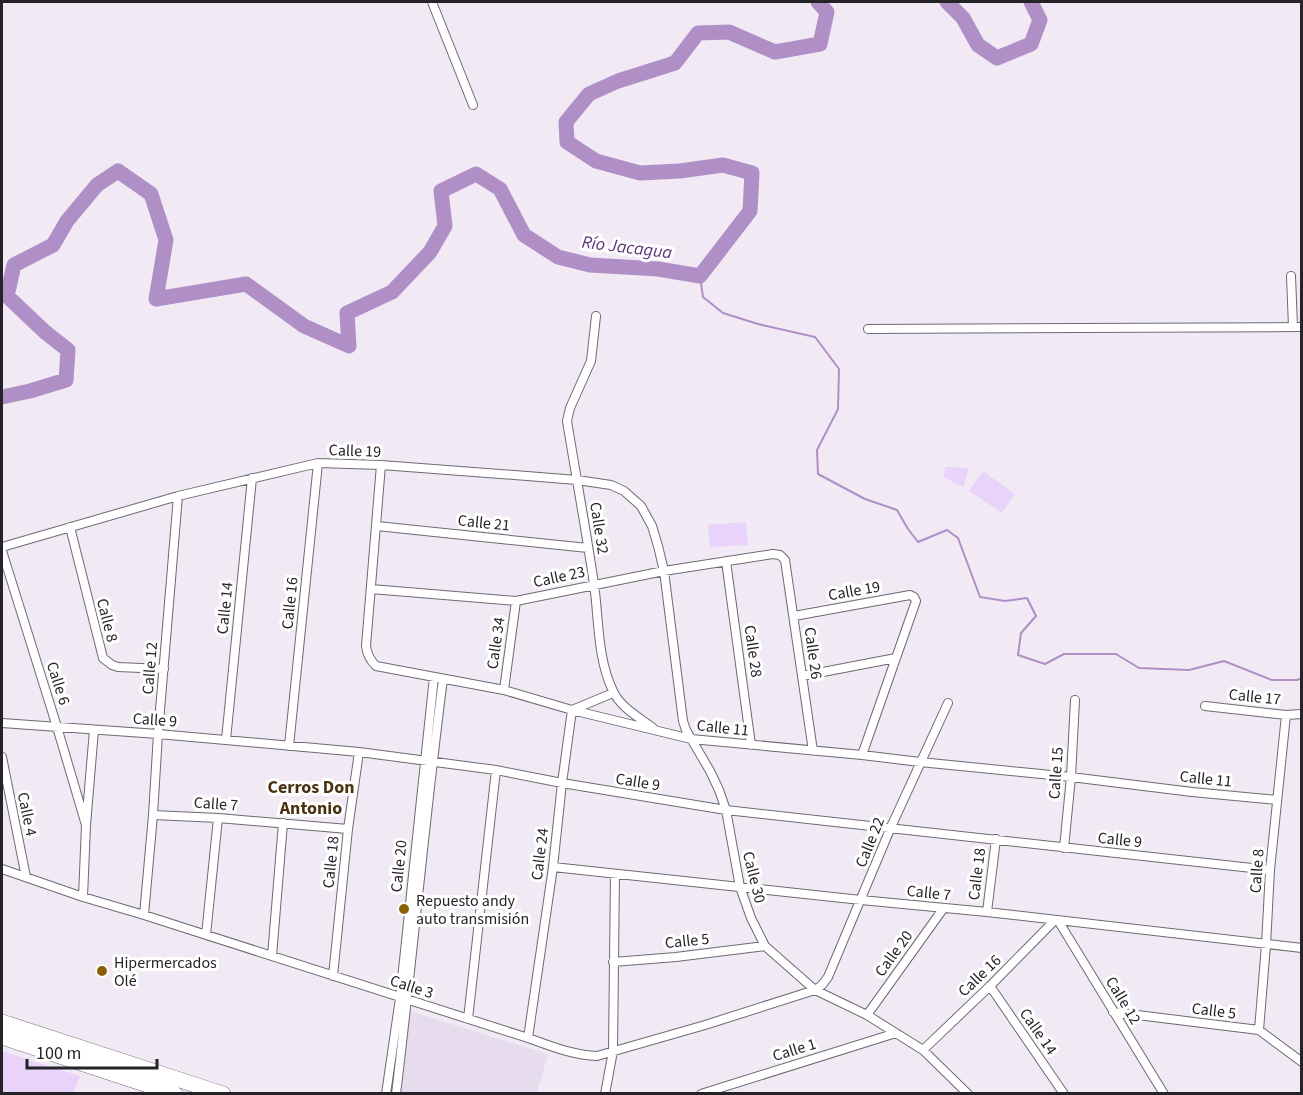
<svg xmlns="http://www.w3.org/2000/svg" width="1303" height="1095" viewBox="0 0 1303 1095" font-family="'Source Sans 3',sans-serif">
	<style>
		.built { fill: #e6dced }
		.green { fill: #ead3fa }
		.lines { fill: none; stroke-linecap: round; stroke-linejoin: round }
		.stream { stroke: #b08fc6; stroke-width: 2 }
		.river { stroke: #b08fc6; stroke-width: 15 }
		.minor-casing { stroke: #6f6973; stroke-width: 10 }
		.motorway-casing { stroke: #6f6973; stroke-width: 16 }
		.minor { stroke: #fff; stroke-width: 8 }
		.motorway { stroke: #fff; stroke-width: 15 }
		.poi-dot { fill: #8b6001; stroke: #fff; stroke-width: 2 }
		.labels { text-anchor: middle; stroke-width: 6; stroke-linejoin: round; paint-order: stroke }
		.street-label { font-size: 16px; fill: #252327; stroke: #fff }
		.poi-label { font-size: 16px; fill: #252327; stroke: #fff; text-anchor: start }
		.water-label { font-size: 18px; font-style: italic; fill: #5f3477; stroke: #fff }
		.neighbourhood-label { font-size: 18px; font-weight: bold; fill: #49330e; stroke: #fff }
	</style>
	<rect width="100%" height="100%" fill="#f1eaf5"/>
	<!-- built -->
	<path class="built" d="M409,1011L548,1054L537,1093L401,1094Z"/>
	<!-- green -->
	<path class="green" d="M945,467L968,468V472L963,487L944,477Z
		M983,471L1015,494L1002,513L969,491Z
		M746,522L748,545L710,547L708,525Z
		M2,1051L80,1076L73,1093H2Z"/>
	<g class="lines">
		<!-- stream -->
		<path class="stream" d="M700,276L703,297L723,313L758,324L815,337L839,369L838,409L817,450L818,474L865,499L897,510L908,529L918,542L947,530L958,538L980,597L1005,601L1027,598L1036,616L1021,633L1018,655L1045,664L1064,654H1116L1139,668L1189,670L1224,661L1272,680H1297L1302,678"/>
		<!-- river -->
		<path class="river" d="M947,2L963,18L978,45L997,58L1031,44L1040,20L1031,2
			M2,397L30,391L66,380L68,350L45,332L7,296L14,265L53,245L67,221L97,185L118,171L151,194L166,240L156,299L246,284L304,326L349,346L347,313L392,292L430,252L445,226L441,191L476,174L500,189L524,235L558,257L590,265L658,269L700,276L750,211L752,173L723,165L680,171L640,173L596,161L567,142L566,122L589,94L618,81L675,63L698,33L729,32L775,52L820,44L827,12L818,2"/>
		<defs>
			<path id="minor" d="M432,2L473,105
				M1291,276L1293,327
				M596,316L591,361L570,408L567,421C576,476 586,530 594,584C599,619 597,658 613,691C620,707 640,718 653,728
				M868,329L1302,327
				M381,465L366,646C367,655 370,660 376,666L504,690L572,710L691,739L862,755L920,762L1071,777L1192,792L1277,800
				M377,526L588,548
				M70,527L103,658L112,665L118,667L164,669
				M2,547L178,496L318,463L381,465L527,476L577,480L611,485L624,491L641,506L652,526L658,546L664,571L683,721L686,730L710,771L719,790L726,810L740,887L751,918L765,946L815,990L867,1015L923,1050L968,1094
				M2,551L57,727L86,825
				M726,561L751,745
				M371,589L516,601L664,571L773,554L780,555L785,560L813,751
				M794,616L910,595L914,597L916,601L862,755
				M802,676L896,658
				M504,690L516,601
				M1205,706L1286,715L1302,714
				M2,723L158,734L359,752L496,770L562,783L726,810L1270,870
				M226,740L252,478
				M289,746L318,463
				M2,757L26,877
				M153,815L218,818L348,829
				M1064,848L1071,777L1075,700
				M553,867L861,900L987,912L1302,948
				M2,869L83,897L144,915L528,1038C551,1046 572,1055 597,1056L705,1025L815,990L822,985L828,977L891,827L948,703
				M83,897L86,825L94,730
				M987,912L996,839
				M144,915L153,815L158,734L178,496
				M1059,922L1164,1094
				M206,935L218,818
				M272,956L283,823
				M613,962L676,957L765,946
				M333,976L348,829L359,752
				M990,986L1064,1094
				M1113,1012L1259,1030L1302,1062
				M867,1015L943,909
				M468,1019L496,770
				M1259,1030L1266,945L1270,870L1286,715
				M528,1038L553,867L562,783L572,710L613,693
				M923,1050L990,986L1054,921
				M386,1094L400,998L434,677
				M396,1094C413,955 425,817 443,679
				M605,1094L613,1051L615,874
				M701,1094L896,1033"/>
			<path id="motorway" d="M2,1022L223,1094
				M2,1037L175,1094"/>
		</defs>
		<!-- minor casing -->
		<use href="#minor" class="minor-casing"/>
		<!-- motorway casing -->
		<use href="#motorway" class="motorway-casing"/>
		<!-- minor -->
		<use href="#minor" class="minor"/>
		<!-- motorway -->
		<use href="#motorway" class="motorway"/>
	</g>
	<!-- markers -->
	<g class="poi-dot">
		<circle cx="404" cy="909" r="6"/>
		<circle cx="102" cy="971" r="6"/>
	</g>
	<g class="labels">
		<!-- street labels -->
		<g class="street-label">
			<text transform="translate(355 450) rotate(2)" y="6">Calle 19</text>
			<text transform="translate(484 522) rotate(6)" y="6">Calle 21</text>
			<text transform="translate(600 528) rotate(81)" y="6">Calle 32</text>
			<text transform="translate(559 576) rotate(-12)" y="6">Calle 23</text>
			<text transform="translate(854 590) rotate(-10)" y="6">Calle 19</text>
			<text transform="translate(289 603) rotate(-84)" y="6">Calle 16</text>
			<text transform="translate(224 608) rotate(-84)" y="6">Calle 14</text>
			<text transform="translate(108 620) rotate(76)" y="6">Calle 8</text>
			<text transform="translate(495 643) rotate(-82)" y="6">Calle 34</text>
			<text transform="translate(754 651) rotate(82)" y="6">Calle 28</text>
			<text transform="translate(814 653) rotate(82)" y="6">Calle 26</text>
			<text transform="translate(149 668) rotate(-85)" y="6">Calle 12</text>
			<text transform="translate(59 683) rotate(72)" y="6">Calle 6</text>
			<text transform="translate(1255 696) rotate(6)" y="6">Calle 17</text>
			<text transform="translate(155 719) rotate(4)" y="6">Calle 9</text>
			<text transform="translate(723 727) rotate(6)" y="6">Calle 11</text>
			<text transform="translate(1055 773) rotate(-86)" y="6">Calle 15</text>
			<text transform="translate(1206 778) rotate(6)" y="6">Calle 11</text>
			<text transform="translate(638 781) rotate(9)" y="6">Calle 9</text>
			<text transform="translate(216 803) rotate(4)" y="6">Calle 7</text>
			<text transform="translate(28 814) rotate(78)" y="6">Calle 4</text>
			<text transform="translate(1120 839) rotate(6)" y="6">Calle 9</text>
			<text transform="translate(869 842) rotate(-68)" y="6">Calle 22</text>
			<text transform="translate(539 854) rotate(-83)" y="6">Calle 24</text>
			<text transform="translate(330 862) rotate(-84)" y="6">Calle 18</text>
			<text transform="translate(398 866) rotate(-84)" y="6">Calle 20</text>
			<text transform="translate(1256 871) rotate(-86)" y="6">Calle 8</text>
			<text transform="translate(976 874) rotate(-83)" y="6">Calle 18</text>
			<text transform="translate(755 877) rotate(76)" y="6">Calle 30</text>
			<text transform="translate(929 892) rotate(6)" y="6">Calle 7</text>
			<text transform="translate(687 940) rotate(-6)" y="6">Calle 5</text>
			<text transform="translate(893 953) rotate(-54)" y="6">Calle 20</text>
			<text transform="translate(979 975) rotate(-44)" y="6">Calle 16</text>
			<text transform="translate(412 986) rotate(18)" y="6">Calle 3</text>
			<text transform="translate(1124 1000) rotate(59)" y="6">Calle 12</text>
			<text transform="translate(1214 1010) rotate(7)" y="6">Calle 5</text>
			<text transform="translate(1039 1031) rotate(55)" y="6">Calle 14</text>
			<text transform="translate(794 1049) rotate(-17)" y="6">Calle 1</text>
		</g>
		<!-- poi labels -->
		<g class="poi-label">
			<text x="416" y="906">Repuesto andy<tspan x="416" dy="18">auto transmisión</tspan></text>
			<text x="114" y="968">Hipermercados<tspan x="114" dy="18">Olé</tspan></text>
		</g>
		<!-- water labels -->
		<g class="water-label">
			<text transform="translate(627 247) rotate(7)" y="6">Río Jacagua</text>
		</g>
		<!-- neighbourhood labels -->
		<g class="neighbourhood-label">
			<text x="311" y="793">Cerros Don<tspan x="311" dy="21">Antonio</tspan></text>
		</g>
	</g>
	<!-- border -->
	<rect width="1303" height="1095" fill="none" stroke="#252327" stroke-width="6"/>
	<!-- scale -->
	<path d="M27 1059v9h130v-9" fill="none" stroke="#252327" stroke-width="3"/>
	<text x="36" y="1059" font-size="18" fill="#252327" stroke="#ffffff" stroke-width="4.5" paint-order="stroke">100 m</text>
</svg>
